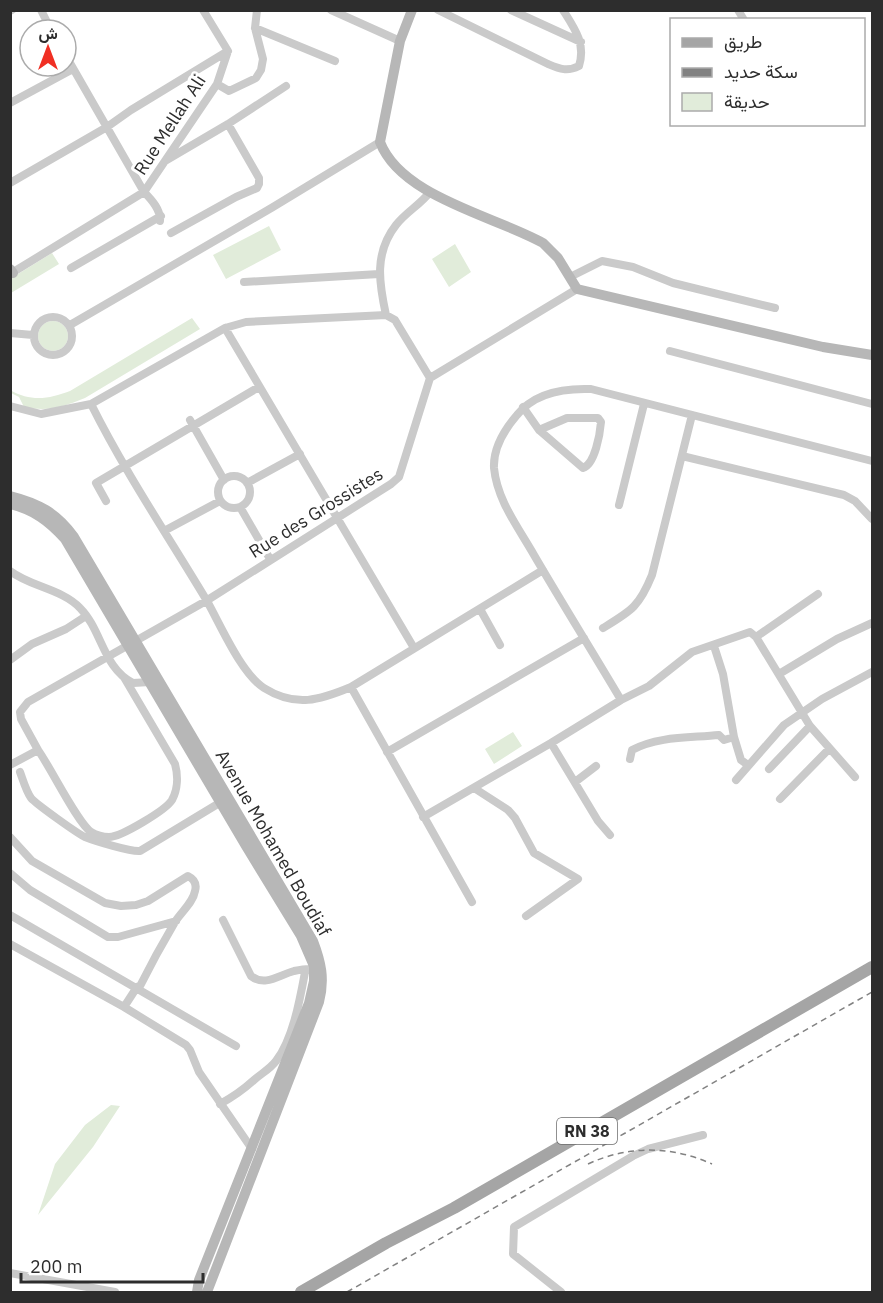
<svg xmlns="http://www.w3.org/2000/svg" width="883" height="1303" viewBox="0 0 883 1303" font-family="'IBM Plex Sans',Vazirmatn,sans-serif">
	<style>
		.green { fill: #e1ecda }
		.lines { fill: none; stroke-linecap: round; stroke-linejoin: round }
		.street { stroke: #cacaca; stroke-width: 8 }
		.secondary { stroke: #b7b7b7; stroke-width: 10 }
		.primary { stroke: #a5a5a5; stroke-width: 12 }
		.rail { stroke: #828282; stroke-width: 1.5; stroke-dasharray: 6 4.5; stroke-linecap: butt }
		.labels { text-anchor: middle; stroke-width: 6; stroke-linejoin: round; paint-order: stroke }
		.shield { fill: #fff; stroke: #6c6c6c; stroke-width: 1.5 }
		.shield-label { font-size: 16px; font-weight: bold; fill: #2d2d2d }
		.street-label { font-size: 18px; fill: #2d2d2d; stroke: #fff }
	</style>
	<rect width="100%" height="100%" fill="#fff"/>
	<!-- green -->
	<path class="green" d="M269,226L281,250L226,279L213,255Z
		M455,244L471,272L449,287L432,259Z
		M52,253L59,264L11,293L10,279Z
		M192,318L200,329L85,398C63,407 48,412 24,407L19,397L11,393L10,390C31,402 49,399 70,391Z
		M38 336a15 15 0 1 1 30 0a15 15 0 1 1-30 0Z
		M513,732L522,746L494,764L485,749Z
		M111,1105L120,1106L93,1147L38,1215L55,1164L85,1125Z"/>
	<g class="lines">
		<!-- street -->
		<path class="street" d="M41,10L51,30
			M331,10L400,41
			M438,10L548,64C560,69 567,72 579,66C586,44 575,29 563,10
			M511,10L581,42
			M738,10L744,20
			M10,11L12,10
			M255,28L335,61
			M66,56L144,192C152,200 161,210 160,221
			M217,84L229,91L256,78L261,70L263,59L255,28L257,10
			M10,103L73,69
			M165,161L228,124L286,86
			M10,183L107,127L131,110L228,51
			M171,233L236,197L257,188L259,184V178L228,124
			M71,268L161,216
			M10,274L144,192L217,84L228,51L203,10
			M570,277L602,261L633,267L673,283L775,308
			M244,282L379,274
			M386,315C379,283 374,253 396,225C406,212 420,205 430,192
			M34 336a19 19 0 1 1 38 0a19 19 0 1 1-38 0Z
			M70,325L273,207L380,142
			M225,328L414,648
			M10,333L33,335
			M670,351L872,404
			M91,404C125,472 168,536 207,601C221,626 241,673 264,688C296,708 320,700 351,687L543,570
			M10,406L41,414L91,404L225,328L246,322L386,315L395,320L430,378
			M523,407L539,430L583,468C595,464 600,434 601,422L598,418H567L539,430
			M190,420L224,480
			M682,456L844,495L855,501L872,519
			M218 492a16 16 0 1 1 32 0a16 16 0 1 1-32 0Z
			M247,483L300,454
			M106,501L96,483L259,387
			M619,505L644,404
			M240,507L270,559
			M164,531L220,501
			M10,571C31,587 62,589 80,608C102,630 103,668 133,683L150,682
			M480,609L500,645
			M603,628C631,611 639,607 652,575L692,415
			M756,637L818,594
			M714,646L723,674L734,737L741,760L748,765
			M10,660L32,644L66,629L86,616
			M779,674L837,639L872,623
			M351,687L472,902
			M621,700C592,651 562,603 534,555C518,527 497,500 494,468C493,448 505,429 517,415C535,392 564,388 591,389L872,461
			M551,743L598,821L610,835
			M38,750C51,768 77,822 91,832C96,835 103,837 109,837C121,837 166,810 172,800C178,789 178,775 175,764L125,679
			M387,752L584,638
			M630,759L632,750C658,736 690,738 719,735L724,740L734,737
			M10,765L38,750L21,719L20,712L28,702L206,601L391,484L399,477L430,378L577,289
			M769,769L810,726
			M20,772C23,780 26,791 31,798C36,804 78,834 85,837C95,841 131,852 140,851L221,802
			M736,780L784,725L822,699L872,672
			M575,782L596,766
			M474,788L508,810L515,818L534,853L578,879L526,916
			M780,799L829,749
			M423,817L551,743L621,700L649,686L692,652L750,632L756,637L810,726L855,777
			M10,837L32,861L105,903L121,906L136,905L148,901L188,876C194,879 197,884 195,891C193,903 181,912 175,922C162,944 150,966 139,988
			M10,873L30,890L108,937H118L176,921
			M10,915L236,1046
			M223,920L251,976C265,987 279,975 294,971C299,970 304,969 309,969
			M10,944L124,1007L186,1045L190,1050L199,1072L252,1149
			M124,1007L137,987
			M220,1104C233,1097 243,1090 254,1080C262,1073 270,1069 276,1061C293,1039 300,999 305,972L316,965
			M10,1273L115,1292
			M561,1292L513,1254L514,1227L633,1156L648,1149L703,1135"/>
		<!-- secondary -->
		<path class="secondary" d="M412,10L400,41L380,142C401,197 495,216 543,243L558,258L577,289L823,347L872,355
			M10,269L13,273
			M10,496C38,503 57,513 74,537L313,941C321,962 325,979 319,1002L207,1292
			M10,504C34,510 49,521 65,539L246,846L301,936L314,966V981L309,1003L199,1280L197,1292"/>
		<!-- primary -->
		<path class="primary" d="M301,1292L386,1243L454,1208L872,967"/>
		<!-- rail -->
		<path class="rail" d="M588,1164C629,1145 672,1146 712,1164
			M347,1292L872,992"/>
	</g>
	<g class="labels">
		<!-- shield labels -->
		<rect class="shield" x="557" y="1118" width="60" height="26" rx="4.5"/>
		<g class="shield-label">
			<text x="587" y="1137">RN 38</text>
		</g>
		<!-- street labels -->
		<g class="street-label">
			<text transform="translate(170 125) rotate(-57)" y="6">Rue Mellah Ali</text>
			<text transform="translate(316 513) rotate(-32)" y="6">Rue des Grossistes</text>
			<text transform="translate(273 843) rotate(60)" y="6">Avenue Mohamed Boudiaf</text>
		</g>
	</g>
	<!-- border -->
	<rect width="883" height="1303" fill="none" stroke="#2d2d2d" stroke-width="24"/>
	<!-- legend -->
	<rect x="670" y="18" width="195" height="108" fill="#ffffff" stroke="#ababab" stroke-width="1.5"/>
	<rect x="682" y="38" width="30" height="9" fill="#a5a5a5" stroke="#ababab" stroke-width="1.5"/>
	<text x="724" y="48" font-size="18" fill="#2d2d2d">طريق</text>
	<rect x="682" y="68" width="30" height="9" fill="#828282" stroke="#ababab" stroke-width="1.5"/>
	<text x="724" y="78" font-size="18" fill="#2d2d2d">سكة حديد</text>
	<rect x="682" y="93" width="30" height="18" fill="#e1ecda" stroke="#ababab" stroke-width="1.5"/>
	<text x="724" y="108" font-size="18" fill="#2d2d2d">حديقة</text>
	<!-- north arrow -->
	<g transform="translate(48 48)"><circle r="28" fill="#ffffff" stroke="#ababab" stroke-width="1.5"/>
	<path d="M0-4.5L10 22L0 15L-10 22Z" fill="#f02f23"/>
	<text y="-9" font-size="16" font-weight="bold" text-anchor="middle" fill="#2d2d2d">ش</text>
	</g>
	<!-- scale -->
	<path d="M21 1273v9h182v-9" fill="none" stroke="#2d2d2d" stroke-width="3"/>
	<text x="30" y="1273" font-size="18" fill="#2d2d2d" stroke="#ffffff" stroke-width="4.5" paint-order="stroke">200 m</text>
</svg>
